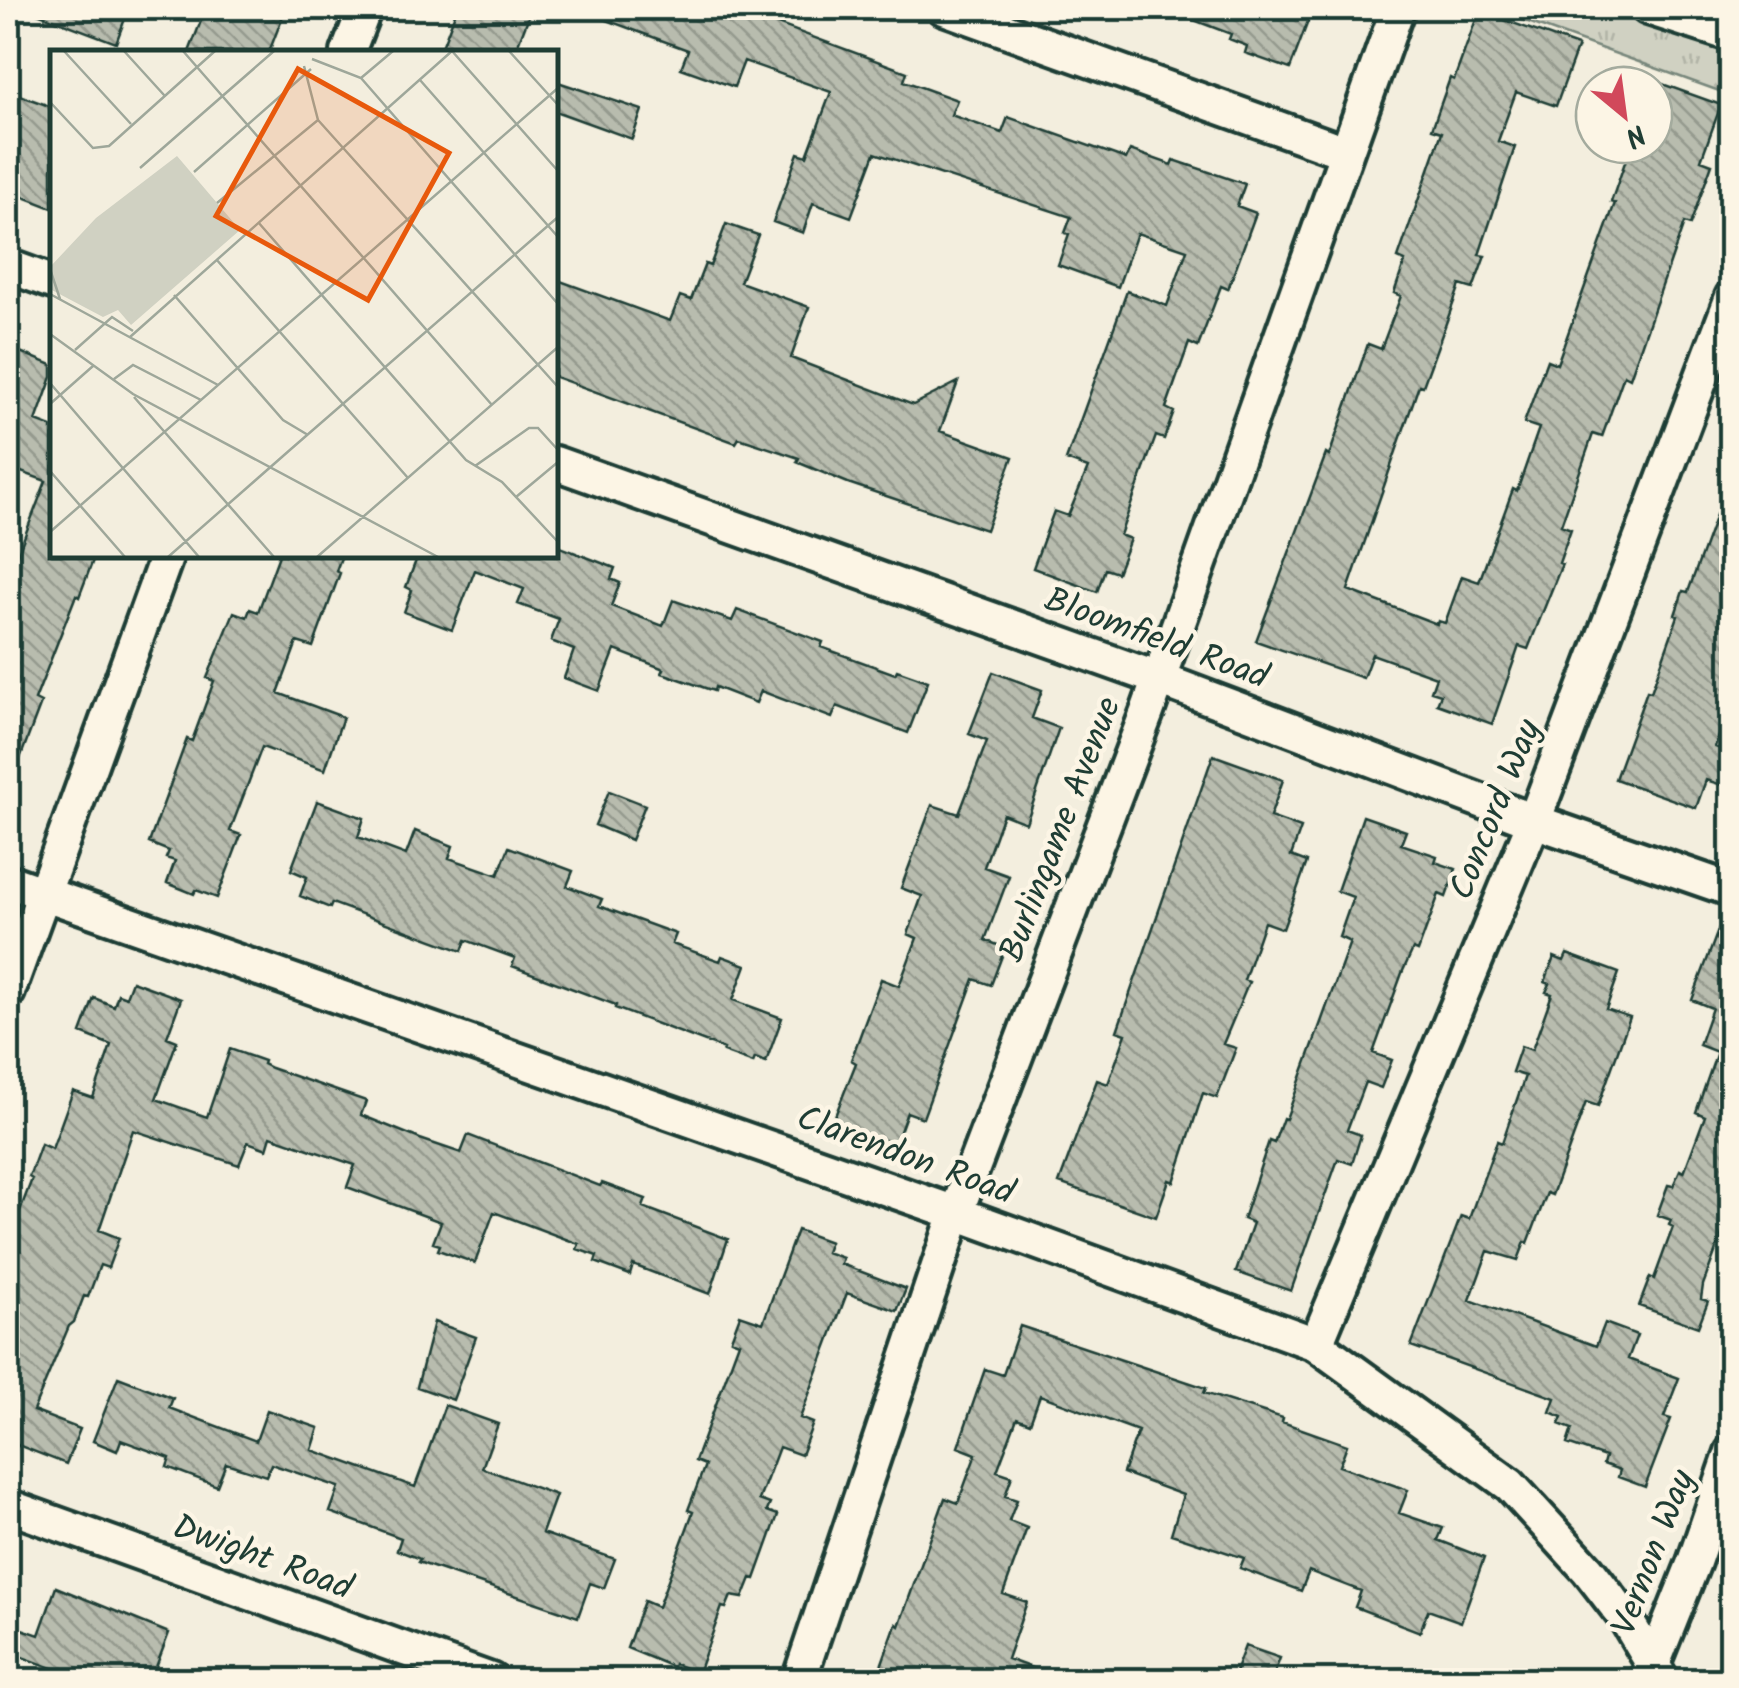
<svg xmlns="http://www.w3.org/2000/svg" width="1739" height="1688" viewBox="0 0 1739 1688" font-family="Kalam,sans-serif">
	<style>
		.park { fill: url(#park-tufts); stroke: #78877b; stroke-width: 2.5 }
		.building { fill: url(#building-back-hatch); stroke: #1f3d34; stroke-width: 2.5 }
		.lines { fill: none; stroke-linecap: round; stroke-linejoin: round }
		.minor-casing { stroke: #1f3d34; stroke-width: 40 }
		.minor { stroke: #fcf5e5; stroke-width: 32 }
		.labels { text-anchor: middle; stroke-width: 9; stroke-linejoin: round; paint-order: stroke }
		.street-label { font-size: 35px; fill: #1f3d34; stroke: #fcf5e5 }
		.inset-road { fill: none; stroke: #9ea79a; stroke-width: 2.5 }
		.view { fill: #e8590c; fill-opacity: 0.15; stroke: #e8590c; stroke-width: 5 }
		.inset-edge { fill: none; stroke: #1f3d34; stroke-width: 5 }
	</style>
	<defs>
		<pattern id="park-tufts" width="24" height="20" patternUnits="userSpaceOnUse" patternTransform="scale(2.5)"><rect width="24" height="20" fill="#d0d1c2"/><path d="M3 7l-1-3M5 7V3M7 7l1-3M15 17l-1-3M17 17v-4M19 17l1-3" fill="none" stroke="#b2b4a7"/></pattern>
		<pattern id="building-back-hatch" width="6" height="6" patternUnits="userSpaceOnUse" patternTransform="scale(2.5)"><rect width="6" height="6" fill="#b8bcae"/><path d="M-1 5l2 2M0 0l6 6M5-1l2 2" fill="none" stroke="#959a8e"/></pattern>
	</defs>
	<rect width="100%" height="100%" fill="#f3eede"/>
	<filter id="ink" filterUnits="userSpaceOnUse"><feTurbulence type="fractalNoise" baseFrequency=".01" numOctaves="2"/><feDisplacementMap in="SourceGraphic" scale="20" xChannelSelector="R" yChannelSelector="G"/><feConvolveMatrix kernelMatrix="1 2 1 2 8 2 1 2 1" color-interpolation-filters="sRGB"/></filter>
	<g filter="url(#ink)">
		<!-- park -->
		<path class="park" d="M1489,8H1731V96L1722,92Z"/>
		<!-- building -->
		<path class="building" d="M29,8H129L116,43L29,10Z
			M206,8H286L269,52H189Z
			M457,8H532L515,52H440Z
			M582,8H734L907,72L904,81L957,100L951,115L1002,133L1008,117L1126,159L1130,150L1172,165L1174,160L1245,184L1237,206L1256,213L1228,289L1221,286L1198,347L1189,343L1166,408L1174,412L1164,439L1156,436L1120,535L1130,539L1117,573L1105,569L1097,592L1033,568L1054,511L1068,516L1088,468L1066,460L1127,291L1167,306L1187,250L1137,233L1118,287L1058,265L1069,234L1065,233L1071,217L875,153L851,217L813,203L803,233L773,222L798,153L807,156L831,92L744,61L734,87L681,68L688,50L582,11Z
			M1168,8H1313L1290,69L1245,53L1247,46L1229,39L1231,34L1167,10Z
			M1479,11L1578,46L1556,106L1516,92L1498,141L1515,147L1479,255L1485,256L1473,289L1460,285L1423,386L1419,385L1348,590L1437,624L1438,621L1445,623L1462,576L1479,582L1513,489L1517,491L1539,428L1524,423L1547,360L1557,364L1615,203L1611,202L1631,145H1654V81L1721,105L1701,160L1712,164L1690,225L1684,223L1630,378L1624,375L1602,437L1593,434L1561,525L1571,529L1559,563L1562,564L1528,649L1519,646L1492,724L1437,704L1441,694L1431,691L1436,677L1372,654L1363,678L1256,641L1326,454L1329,456L1368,344L1381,349L1401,296L1394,293L1405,261L1398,258L1442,132L1432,129L1450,78L1454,80Z
			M555,81L642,110L632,139L555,111Z
			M8,91L52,107V208L8,191Z
			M726,224L758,235L740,282L809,307L791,358L913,405L958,382L940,431L1013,457L986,530L848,483L797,462L799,458L739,438L736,443L555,377V279L670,321L680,296L691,300L705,264L710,266Z
			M8,347L52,365V377L36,421L52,427V555H95L79,597L76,595L35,700L41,703L10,785L8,579L46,481L16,470L8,487Z
			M1728,482H1732V700L1715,747L1732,753V788L1706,780L1696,808L1615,779L1647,691L1651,692L1678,616L1675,615L1683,591L1688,592Z
			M555,545L615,568L611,579L620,583L611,606L663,626L673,600L732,621L737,610L823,642L821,647L895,674L897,670L928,681L908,733L837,706L832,718L761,691L756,703L715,687L714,691L662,673L664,669L615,650L599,691L564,678L574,650L551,641L559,619L518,604L524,589L475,570L452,630L404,612L412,590L406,587L418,555H555Z
			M279,555H342L336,571L340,573L313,647L297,642L278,693L343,717L325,770L262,747L230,831L241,835L217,898L196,890L194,894L167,883L175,861L166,858L169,851L149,843L187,739L192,741L214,681L207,678L234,612L247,617L250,609L258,612Z
			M993,672L1042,690L1032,718L1059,728L1026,823L1003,814L984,867L1009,876L985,940L1005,948L991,985L974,979L923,1118L907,1112L895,1145L833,1121L856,1063L851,1060L881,979L899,986L917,938L908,934L922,896L901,888L932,805L959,814L987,741L969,734Z
			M1213,755L1283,780L1270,817L1301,828L1291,856L1307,862L1283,929L1264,922L1244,980L1249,982L1223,1044L1236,1048L1217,1098L1203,1093L1174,1182L1169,1180L1156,1217L1059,1183L1097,1080L1108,1084L1126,1034L1117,1031Z
			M609,791L645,805L631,840L595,825Z
			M317,801L364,818L358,837L406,855L415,831L453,846L449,858L498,875L509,847L573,871L567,886L602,899L599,906L676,934L672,944L720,961L722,956L746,965L733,1000L782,1018L766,1062L755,1058L753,1063L723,1052L724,1049L615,1008L616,1005L512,966L515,958L466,940L462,951L332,903L330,908L300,896L307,877L291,870Z
			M1363,816L1406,831L1401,844L1437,856L1435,862L1456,869L1446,897L1439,894L1418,951L1413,949L1402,973L1373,1053L1392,1060L1381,1088L1365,1082L1347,1130L1361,1135L1352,1164L1338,1159L1291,1291L1236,1272L1253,1223L1243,1219L1269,1141L1274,1143L1283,1118L1286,1119L1350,942L1339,937L1353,897L1337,891Z
			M1726,909H1732V1238L1722,1234L1703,1285L1701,1299L1708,1301L1698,1327L1639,1306L1650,1277L1654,1279L1673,1227L1669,1225L1671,1220L1657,1215L1668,1185L1673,1186L1680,1170L1684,1172L1705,1116L1696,1112L1717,1052L1699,1045L1712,1008L1692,1000Z
			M1567,954L1619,973L1606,1009L1630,1017L1598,1106L1586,1102L1552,1195L1547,1193L1528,1243L1525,1242L1518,1260L1488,1251L1470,1300L1596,1346L1605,1323L1637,1335L1628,1359L1679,1378L1664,1417L1671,1419L1645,1487L1618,1477L1620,1470L1603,1464L1605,1457L1567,1444L1572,1429L1559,1424L1562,1417L1550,1412L1555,1398L1411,1346L1461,1216L1469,1219L1497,1141L1502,1143L1525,1076L1512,1072L1521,1046L1532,1050L1552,994L1546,992L1550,984L1545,982L1554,957L1564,961Z
			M132,981L181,999L167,1037L177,1041L156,1099L207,1117L230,1049L264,1061L263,1064L271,1068L366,1101L361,1115L420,1139L461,1153L468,1135L600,1186L602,1183L646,1199L643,1207L728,1239L710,1294L633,1265L630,1275L595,1262L597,1256L577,1249L579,1244L494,1212L475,1263L438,1250L440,1245L433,1243L441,1222L347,1187L355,1165L271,1136L267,1149L248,1142L239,1165L133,1130L99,1230L119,1238L108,1268L100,1265L88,1297L84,1296L74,1322L69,1326L33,1411L80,1429L66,1464L18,1445L8,1469V1242L32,1179L29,1177L41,1144L52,1149L73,1091L93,1098L111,1045L81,1033L94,998L114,1006L118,994L126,997Z
			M797,1230L830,1242L826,1252L843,1258L841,1264L906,1289L897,1311L847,1293L800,1418L813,1423L801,1455L779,1447L759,1500L770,1504L767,1511L778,1515L755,1579L751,1578L743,1598L731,1596L726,1608L722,1607L698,1673L674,1664L673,1667L627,1648L644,1601L658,1607L693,1512L688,1510L705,1465L695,1461L739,1342L731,1339L740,1315L763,1323Z
			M434,1322L476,1337L453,1400L417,1387Z
			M1020,1326L1206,1388L1204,1393L1283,1418L1282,1422L1347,1445L1339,1466L1408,1490L1399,1513L1443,1528L1438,1540L1484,1558L1461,1622L1428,1610L1420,1632L1355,1607L1361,1591L1309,1571L1301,1591L1240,1568L1244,1558L1171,1534L1183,1495L1123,1473L1138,1431L1040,1395L1030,1423L1017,1418L997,1471L1012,1476L1005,1496L1017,1500L1009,1521L1027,1528L1003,1594L1027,1602L1007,1659L1057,1677L1056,1680H876L896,1624L899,1626L945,1498L958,1503L976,1454L958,1447L985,1369L1003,1375Z
			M118,1377L173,1398L169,1408L256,1441L267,1410L319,1428L312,1450L415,1487L445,1405L498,1424L482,1468L556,1495L542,1533L615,1559L604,1588L590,1583L578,1617L418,1562L420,1559L397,1550L401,1538L330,1512L339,1487L271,1464L266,1476L226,1463L217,1486L167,1467L170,1458L121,1440L117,1451L93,1441Z
			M56,1587L169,1633L151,1680H86L8,1652V1624L39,1635Z
			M1245,1646L1280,1658L1272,1680H1232Z"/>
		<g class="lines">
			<defs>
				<path id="minor" d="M944,8L1345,152
					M1648,8L1732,35
					M348,52L365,8
					M8,266L52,282
					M555,463L1159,679L1534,821L1732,890
					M8,881L956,1213L1316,1344L1510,1485L1588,1570L1626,1619L1662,1680
					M8,992L167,555
					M1316,1344L1534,821L1732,297
					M8,1506L491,1680
					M1648,1677L1694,1562L1732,1452
					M799,1680L956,1213L1147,712L1398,8"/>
			</defs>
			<!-- minor casing -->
			<use href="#minor" class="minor-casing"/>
			<!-- minor -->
			<use href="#minor" class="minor"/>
		</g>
	</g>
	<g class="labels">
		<!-- street labels -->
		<g class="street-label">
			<text transform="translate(1157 637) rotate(20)" y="12">Bloomfield Road</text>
			<text transform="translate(1494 809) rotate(-68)" y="12">Concord Way</text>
			<text transform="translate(1059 829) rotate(-69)" y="12">Burlingame Avenue</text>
			<text transform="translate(906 1154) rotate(20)" y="12">Clarendon Road</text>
			<text transform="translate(1652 1552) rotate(-69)" y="12">Vernon Way</text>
			<text transform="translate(263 1556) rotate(20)" y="12">Dwight Road</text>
		</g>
	</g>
	<!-- overview -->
	<g transform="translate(50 50)">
		<rect width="508" height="508" fill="#f3eede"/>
		<path d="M127,106L190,180L81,275L68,260L53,267L0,239V217L46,168Z" fill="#d0d1c2"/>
		<path class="inset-road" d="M14,1L81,74M74,1L114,45M133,1L442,355M402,1L508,121M459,1L508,55M262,9L311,28L508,254M254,16L268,70L508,337M311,28L343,1M370,30L508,187M0,52L43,98L59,96L165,1M90,118L224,1M144,122L261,19M167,153L268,70M208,172L416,410L452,432L508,492M166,209L358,428M0,219L10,249M0,244L168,335M124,245L233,370L258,385M0,284L83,344L388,507M80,287L402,1M25,300L62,267L83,281M64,329L83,315L151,350M0,333L149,507M84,347L224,507M0,354L43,316M241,399L508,167M425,416L479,378H488L508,400M0,421L75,507M466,447L508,412M0,482L508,38M118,507L241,399M267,507L508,297"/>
		<path class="view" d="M248,19L399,103L318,250L166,166Z"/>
		<rect width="508" height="508" class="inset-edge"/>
	</g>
	<!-- margin -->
	<rect width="1739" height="1688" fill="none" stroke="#fcf5e5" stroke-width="40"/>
	<rect x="20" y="20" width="1699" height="1648" fill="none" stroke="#1f3d34" stroke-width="4" filter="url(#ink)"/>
	<!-- north arrow -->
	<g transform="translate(1624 115) rotate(151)"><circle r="48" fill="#fcf5e5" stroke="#a4ab9e" stroke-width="2.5"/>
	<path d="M0-8L18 38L0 25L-18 38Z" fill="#d1495b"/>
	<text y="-15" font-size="28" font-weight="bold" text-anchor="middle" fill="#1f3d34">N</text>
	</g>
</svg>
